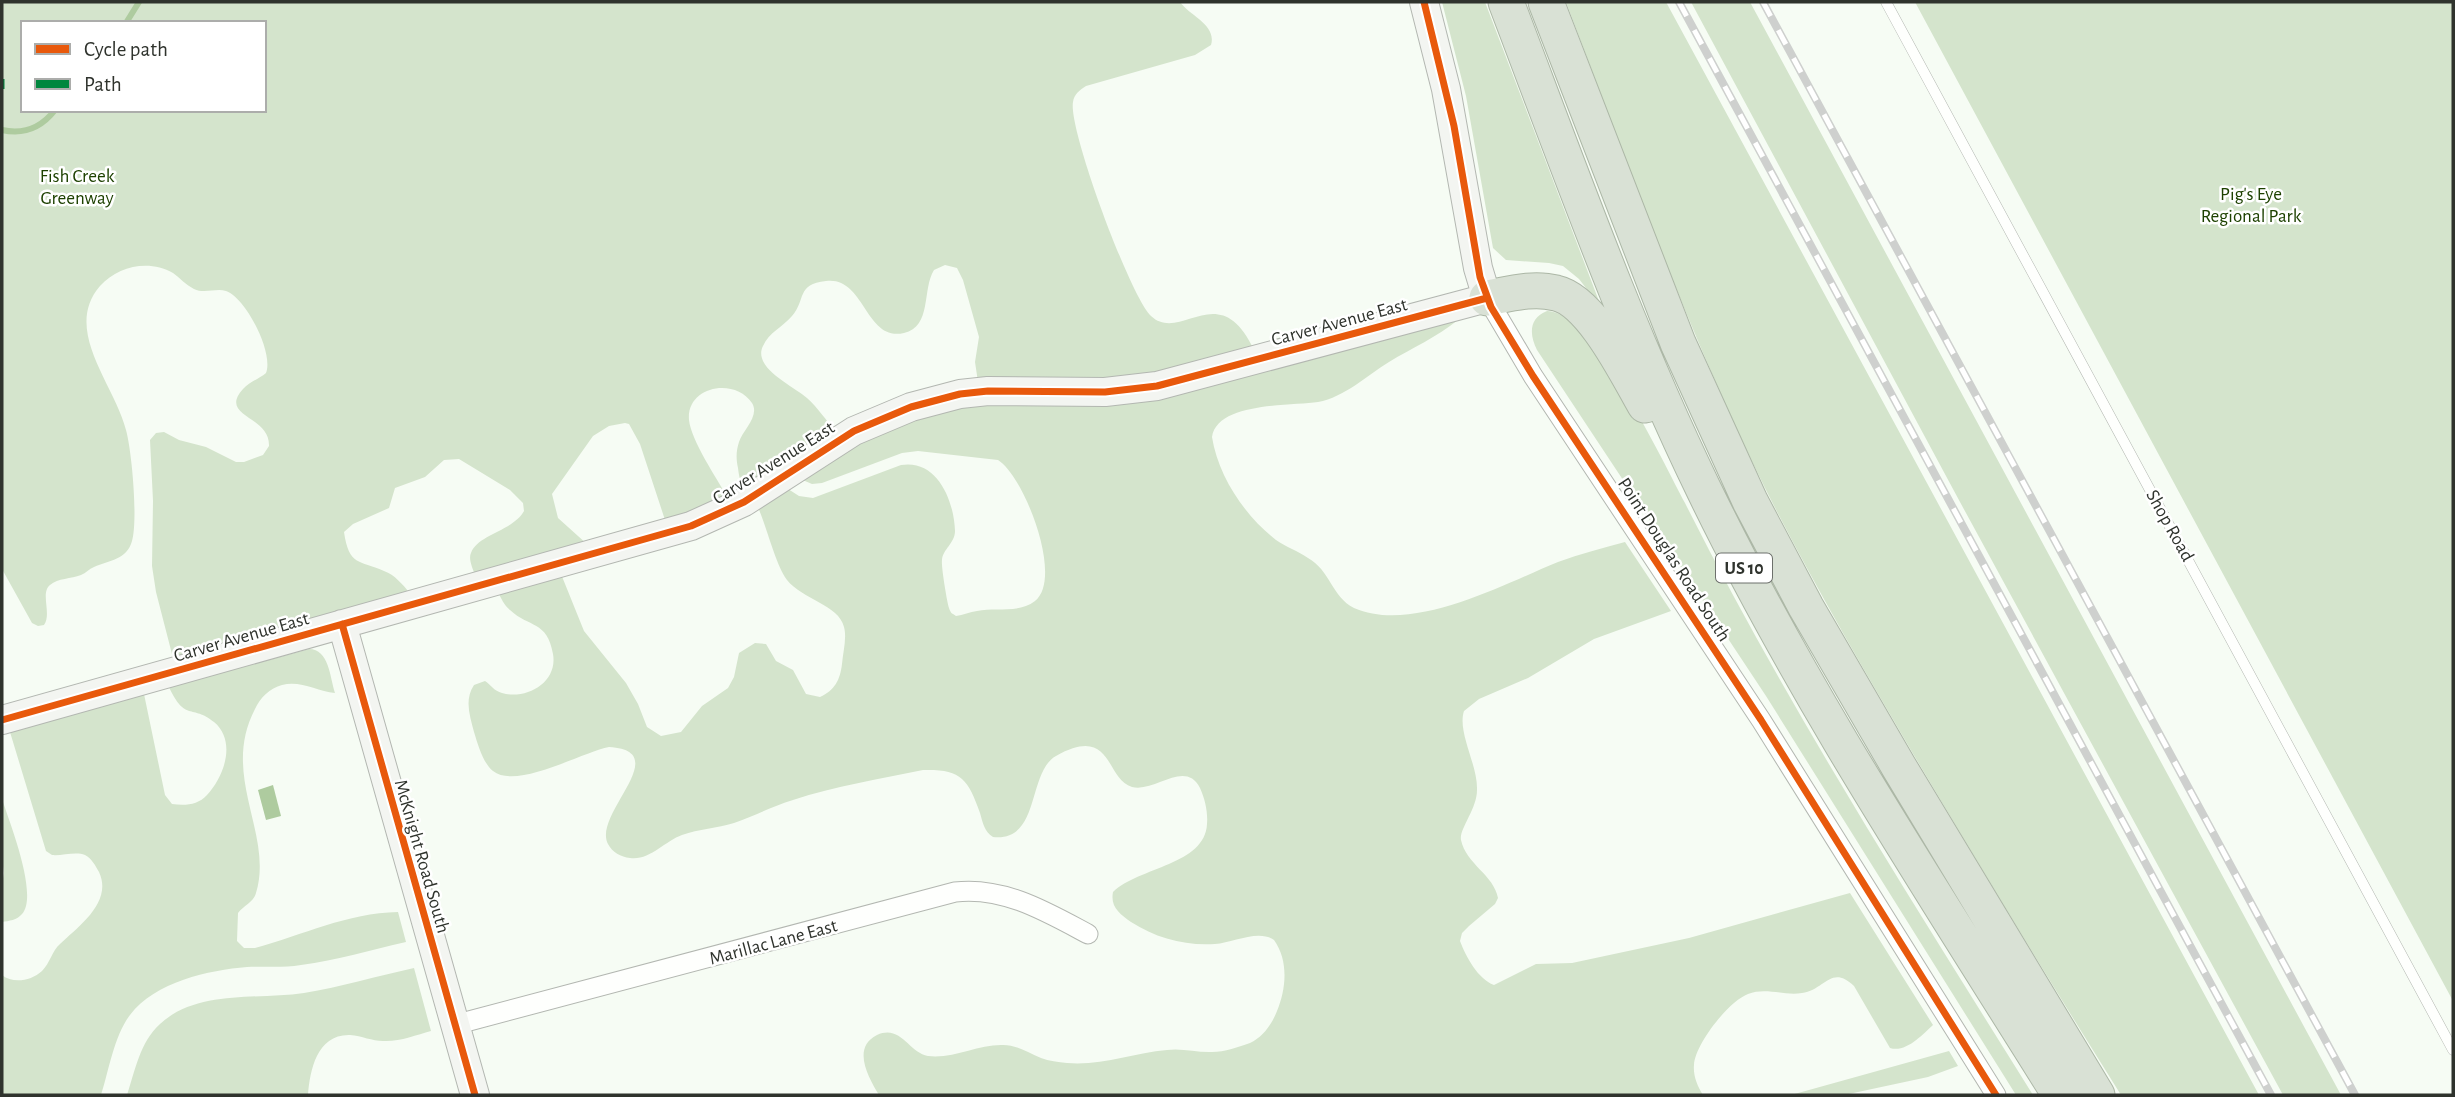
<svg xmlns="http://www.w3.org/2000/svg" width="2455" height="1097" viewBox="0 0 2455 1097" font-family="'Alegreya Sans',sans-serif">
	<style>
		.green { fill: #d4e4cc; fill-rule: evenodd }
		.water { fill: #aecb9f }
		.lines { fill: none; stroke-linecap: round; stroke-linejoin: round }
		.stream { stroke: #aecb9f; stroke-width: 6 }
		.lane-casing { stroke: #b3b7b1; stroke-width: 11 }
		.street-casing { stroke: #b3b7b1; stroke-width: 21 }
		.secondary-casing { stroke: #b3b7b1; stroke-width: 30 }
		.highway-casing { stroke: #acb7a6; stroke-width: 37 }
		.lane { stroke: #fefffd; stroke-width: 10 }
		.street { stroke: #fefffd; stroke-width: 19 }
		.secondary { stroke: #f3f5f1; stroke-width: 28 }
		.highway { stroke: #d9e1d5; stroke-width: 35 }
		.rail-casing { stroke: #ced0ce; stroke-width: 8 }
		.rail { stroke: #fff; stroke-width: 5; stroke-dasharray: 16; stroke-linecap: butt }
		.quiet { stroke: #00873e; stroke-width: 5; stroke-dasharray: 10 5; stroke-linecap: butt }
		.cycleway-casing { stroke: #fff; stroke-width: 11 }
		.cycleway { stroke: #e8590c; stroke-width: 7 }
		.labels { text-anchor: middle; stroke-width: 5; stroke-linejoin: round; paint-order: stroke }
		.shield { fill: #fff; stroke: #6d706c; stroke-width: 2 }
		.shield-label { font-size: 18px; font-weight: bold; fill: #2f332d }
		.park-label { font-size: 19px; fill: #1d4100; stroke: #fff }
		.street-label { font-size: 19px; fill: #2f332d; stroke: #fff }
	</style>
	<rect width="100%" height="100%" fill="#f6fcf4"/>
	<!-- green -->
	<path class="green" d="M2,2H1180C1190,16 1217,25 1211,45L1195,55L1086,86C1080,90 1074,94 1073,102C1068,129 1131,298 1151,316C1181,344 1219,276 1254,350L1130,380L978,382L975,362L979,337L963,280L957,268L945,265L934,270C922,289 932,327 904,333C865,342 865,276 826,281C796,284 806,300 792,316C783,327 769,332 763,346C752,368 794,386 807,398C818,408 826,420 835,431L744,489C740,482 739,476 738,468C736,459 736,451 739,442C743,430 760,416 752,403C735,377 686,386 689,420C691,440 717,479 728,498L666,523L640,444L629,424L625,423L609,426L593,436L552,494L558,518L588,545L475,575C473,569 468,559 471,553C478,534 513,531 524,511L523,503L510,490L459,459L444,460L425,477L395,488L389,508L353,524L344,532C349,566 359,560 384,571C395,575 402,584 410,593L173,658L156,592L152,566L153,501L150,440L156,433L164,432L179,440L206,447L236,462H244L263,455L269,446C270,415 218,417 243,389C249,382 259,379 266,373C274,353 246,298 226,291C216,288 204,294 194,289C186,285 180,278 173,273C149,259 118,266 100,286C62,330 115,385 126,430C132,452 138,520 132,541C127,560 109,560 94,567C89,569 86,573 81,575C71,579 58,578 50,585C40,593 52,614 44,625L38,626L32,623L2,569ZM23,23H264V110H23Z
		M1442,2H1485L1602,309L1579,279L1563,266L1549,263L1506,260L1493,248L1466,96Z
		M1566,2H1666L2259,1095H2121C2050,982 1980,867 1912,752C1861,665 1810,578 1765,488C1687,330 1628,165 1566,2Z
		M1691,2H1750L2341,1095H2283L1960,502Z
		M1915,2H2453V1001Z
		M1547,311C1591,310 1665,465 1685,503C1788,708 1912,901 2033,1095H2016L1766,696L1537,350C1529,334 1529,318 1547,311Z
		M1458,320C1437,337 1412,348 1389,362C1366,376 1345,397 1318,402C1292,406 1217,402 1212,437C1218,476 1245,516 1276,540C1286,547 1298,551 1308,558C1330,570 1332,597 1354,608C1413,634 1504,584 1558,562C1580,554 1603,548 1625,542L1671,611L1594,639L1528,678L1479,699L1464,711C1457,732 1478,765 1477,790C1477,809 1459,829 1461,840C1466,864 1494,875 1498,898L1495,904L1469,926L1462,933L1460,941C1466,957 1478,979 1494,985L1536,964L1572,963L1689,938L1850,893L1933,1025C1922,1035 1906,1053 1890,1048L1854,986C1831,964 1825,990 1802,993C1784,996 1766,987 1748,994C1729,1001 1695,1044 1694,1065C1693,1075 1697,1086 1703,1095H879C869,1078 851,1048 877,1035C901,1024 909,1053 928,1056C953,1059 977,1045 1001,1045C1016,1044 1028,1053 1041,1058C1049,1061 1058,1062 1067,1063C1101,1066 1133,1053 1167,1050C1181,1048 1195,1052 1209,1052C1222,1053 1238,1047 1250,1043C1263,1037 1272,1024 1277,1011C1286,989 1289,961 1274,940C1258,929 1233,943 1215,944C1185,946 1156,938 1131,922C1120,914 1110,907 1113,892C1139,867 1205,865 1207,824C1208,812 1205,799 1200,788C1185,759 1155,793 1132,787C1105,779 1113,724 1056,756C1027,772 1041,842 993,837C984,831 983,823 980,813C968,778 960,769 923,770C880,779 835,786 793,800C773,806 754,816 734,823C717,828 699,829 682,835C665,841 649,861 630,858C621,857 612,852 608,844C592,814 676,751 609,747C582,752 517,790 493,771C483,763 478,745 474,732C470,716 464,700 474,685L485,681C491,685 494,691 502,693C527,700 558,682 553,654C547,620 529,628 510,610C504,605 501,598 498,592L561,574L584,631L626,683L638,704L647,727L661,736L681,732L702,706L728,688L734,677L739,653L755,643L766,644L776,661L793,670L806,694L820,697C835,690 840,680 842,664C843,652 847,638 844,627C839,605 802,599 787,580C775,563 767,527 757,505L785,487L799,496L813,498L901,465C937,459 954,500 955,531C955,543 943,549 942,560C941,566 947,602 949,608C951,614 952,613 956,616C963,615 970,612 977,611C995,607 1018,614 1035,601C1064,578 1024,476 998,460L918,451L902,453L822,483L812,484L798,478L821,462L916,416Z
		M309,649C329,649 330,677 335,693C317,691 300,680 282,685C270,688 260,698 255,709C220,776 274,834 256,893C253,903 244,905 238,913L237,941L244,948H255C303,935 347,913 398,912L406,942C371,950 337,960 301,965C283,968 265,966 247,967C209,970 155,982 130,1015C114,1036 109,1070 101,1095H2V975C13,984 31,981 42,971C50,963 52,951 60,944C79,926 113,902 99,872C95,865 92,859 85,855C76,851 62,856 52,855L46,851L10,732L144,694L165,795L172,804C185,806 198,805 207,795C224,777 237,741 214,722C192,704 185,722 169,687Z
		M2,799C9,821 39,895 22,914C17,920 9,921 2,922V884L4,873L2,859Z
		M414,968L431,1031C416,1035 399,1042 383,1041C372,1041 362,1036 350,1035C317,1034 310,1070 308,1095H127C135,1071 140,1042 160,1024C198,989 259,1000 304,993C341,987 377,976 414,968Z
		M1949,1051L1958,1066L1928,1077L1844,1095H1791Z"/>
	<!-- water -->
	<path class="water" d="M273,785L281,816L266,820L258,790Z"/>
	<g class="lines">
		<!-- stream -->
		<path class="stream" d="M126,23L139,2
			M2,130C24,135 41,128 55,110"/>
		<defs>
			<path id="lane" d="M1886,2L2453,1050"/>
			<path id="street" d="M1487,298L1533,376L1761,720L1996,1095
				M454,1025L955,892C1003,886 1047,912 1088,934"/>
			<path id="secondary" d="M342,624L475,1095
				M2,720L691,526L744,502L854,431L911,407L960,394L988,391L1105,392L1157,386L1487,298L1478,268L1446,89L1424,2"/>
			<path id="highway" d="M1506,2C1568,165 1627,331 1703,488C1805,699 1936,896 2060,1095
				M1546,2L1678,343L1750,501L1806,607L1899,767L2097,1095
				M1487,298C1509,294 1533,287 1556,293C1592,301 1627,374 1645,405"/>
		</defs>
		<!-- lane casing -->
		<use href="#lane" class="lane-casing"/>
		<!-- street casing -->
		<use href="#street" class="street-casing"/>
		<!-- secondary casing -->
		<use href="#secondary" class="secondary-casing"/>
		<!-- highway casing -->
		<use href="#highway" class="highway-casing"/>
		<!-- lane -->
		<use href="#lane" class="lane"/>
		<!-- street -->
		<use href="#street" class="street"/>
		<!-- secondary -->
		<use href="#secondary" class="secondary"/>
		<!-- highway -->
		<use href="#highway" class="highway"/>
		<defs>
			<path id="rail" d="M1679,2L2271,1095
				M1763,2L2355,1095"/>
		</defs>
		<!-- rail casing -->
		<use href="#rail" class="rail-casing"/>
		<!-- rail -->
		<use href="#rail" class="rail"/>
		<!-- quiet -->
		<path class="quiet" d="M2,79V90"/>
		<defs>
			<path id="cycleway" d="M1424,2L1454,126L1480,277L1491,307L1533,376L1761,720L1996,1095
				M342,624L475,1095
				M2,720L691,526L744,502L854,431L911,407L960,394L988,391L1105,392L1157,386L1487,298"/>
		</defs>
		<!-- cycleway casing -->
		<use href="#cycleway" class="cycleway-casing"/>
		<!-- cycleway -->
		<use href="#cycleway" class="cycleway"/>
	</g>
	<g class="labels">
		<!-- shield labels -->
		<rect class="shield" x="1716" y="553.5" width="56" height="29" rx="5"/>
		<g class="shield-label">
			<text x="1744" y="574">US 10</text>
		</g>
		<!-- park labels -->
		<g class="park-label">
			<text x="77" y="182">Fish Creek<tspan x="77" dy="22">Greenway</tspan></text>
			<text x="2251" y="200">Pig's Eye<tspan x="2251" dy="22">Regional Park</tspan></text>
		</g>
		<!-- street labels -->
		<g class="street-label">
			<text transform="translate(1339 321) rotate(-15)" y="7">Carver Avenue East</text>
			<text transform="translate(773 462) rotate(-32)" y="7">Carver Avenue East</text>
			<text transform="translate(2171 525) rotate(61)" y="7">Shop Road</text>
			<text transform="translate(1675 559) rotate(57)" y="7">Point Douglas Road South</text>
			<text transform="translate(241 636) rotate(-16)" y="7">Carver Avenue East</text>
			<text transform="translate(423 856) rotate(74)" y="7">McKnight Road South</text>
			<text transform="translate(773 941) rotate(-15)" y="7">Marillac Lane East</text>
		</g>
	</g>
	<!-- border -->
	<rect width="2455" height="1097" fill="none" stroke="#2f332d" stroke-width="7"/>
	<!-- legend -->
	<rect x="21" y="21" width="245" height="91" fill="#ffffff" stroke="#acadab" stroke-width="2"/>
	<rect x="35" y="44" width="35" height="10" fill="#e8590c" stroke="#acadab" stroke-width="2"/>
	<text x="84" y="56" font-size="21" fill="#2f332d">Cycle path</text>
	<rect x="35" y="79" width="35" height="10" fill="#00873e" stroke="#acadab" stroke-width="2"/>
	<text x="84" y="91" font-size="21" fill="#2f332d">Path</text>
</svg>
